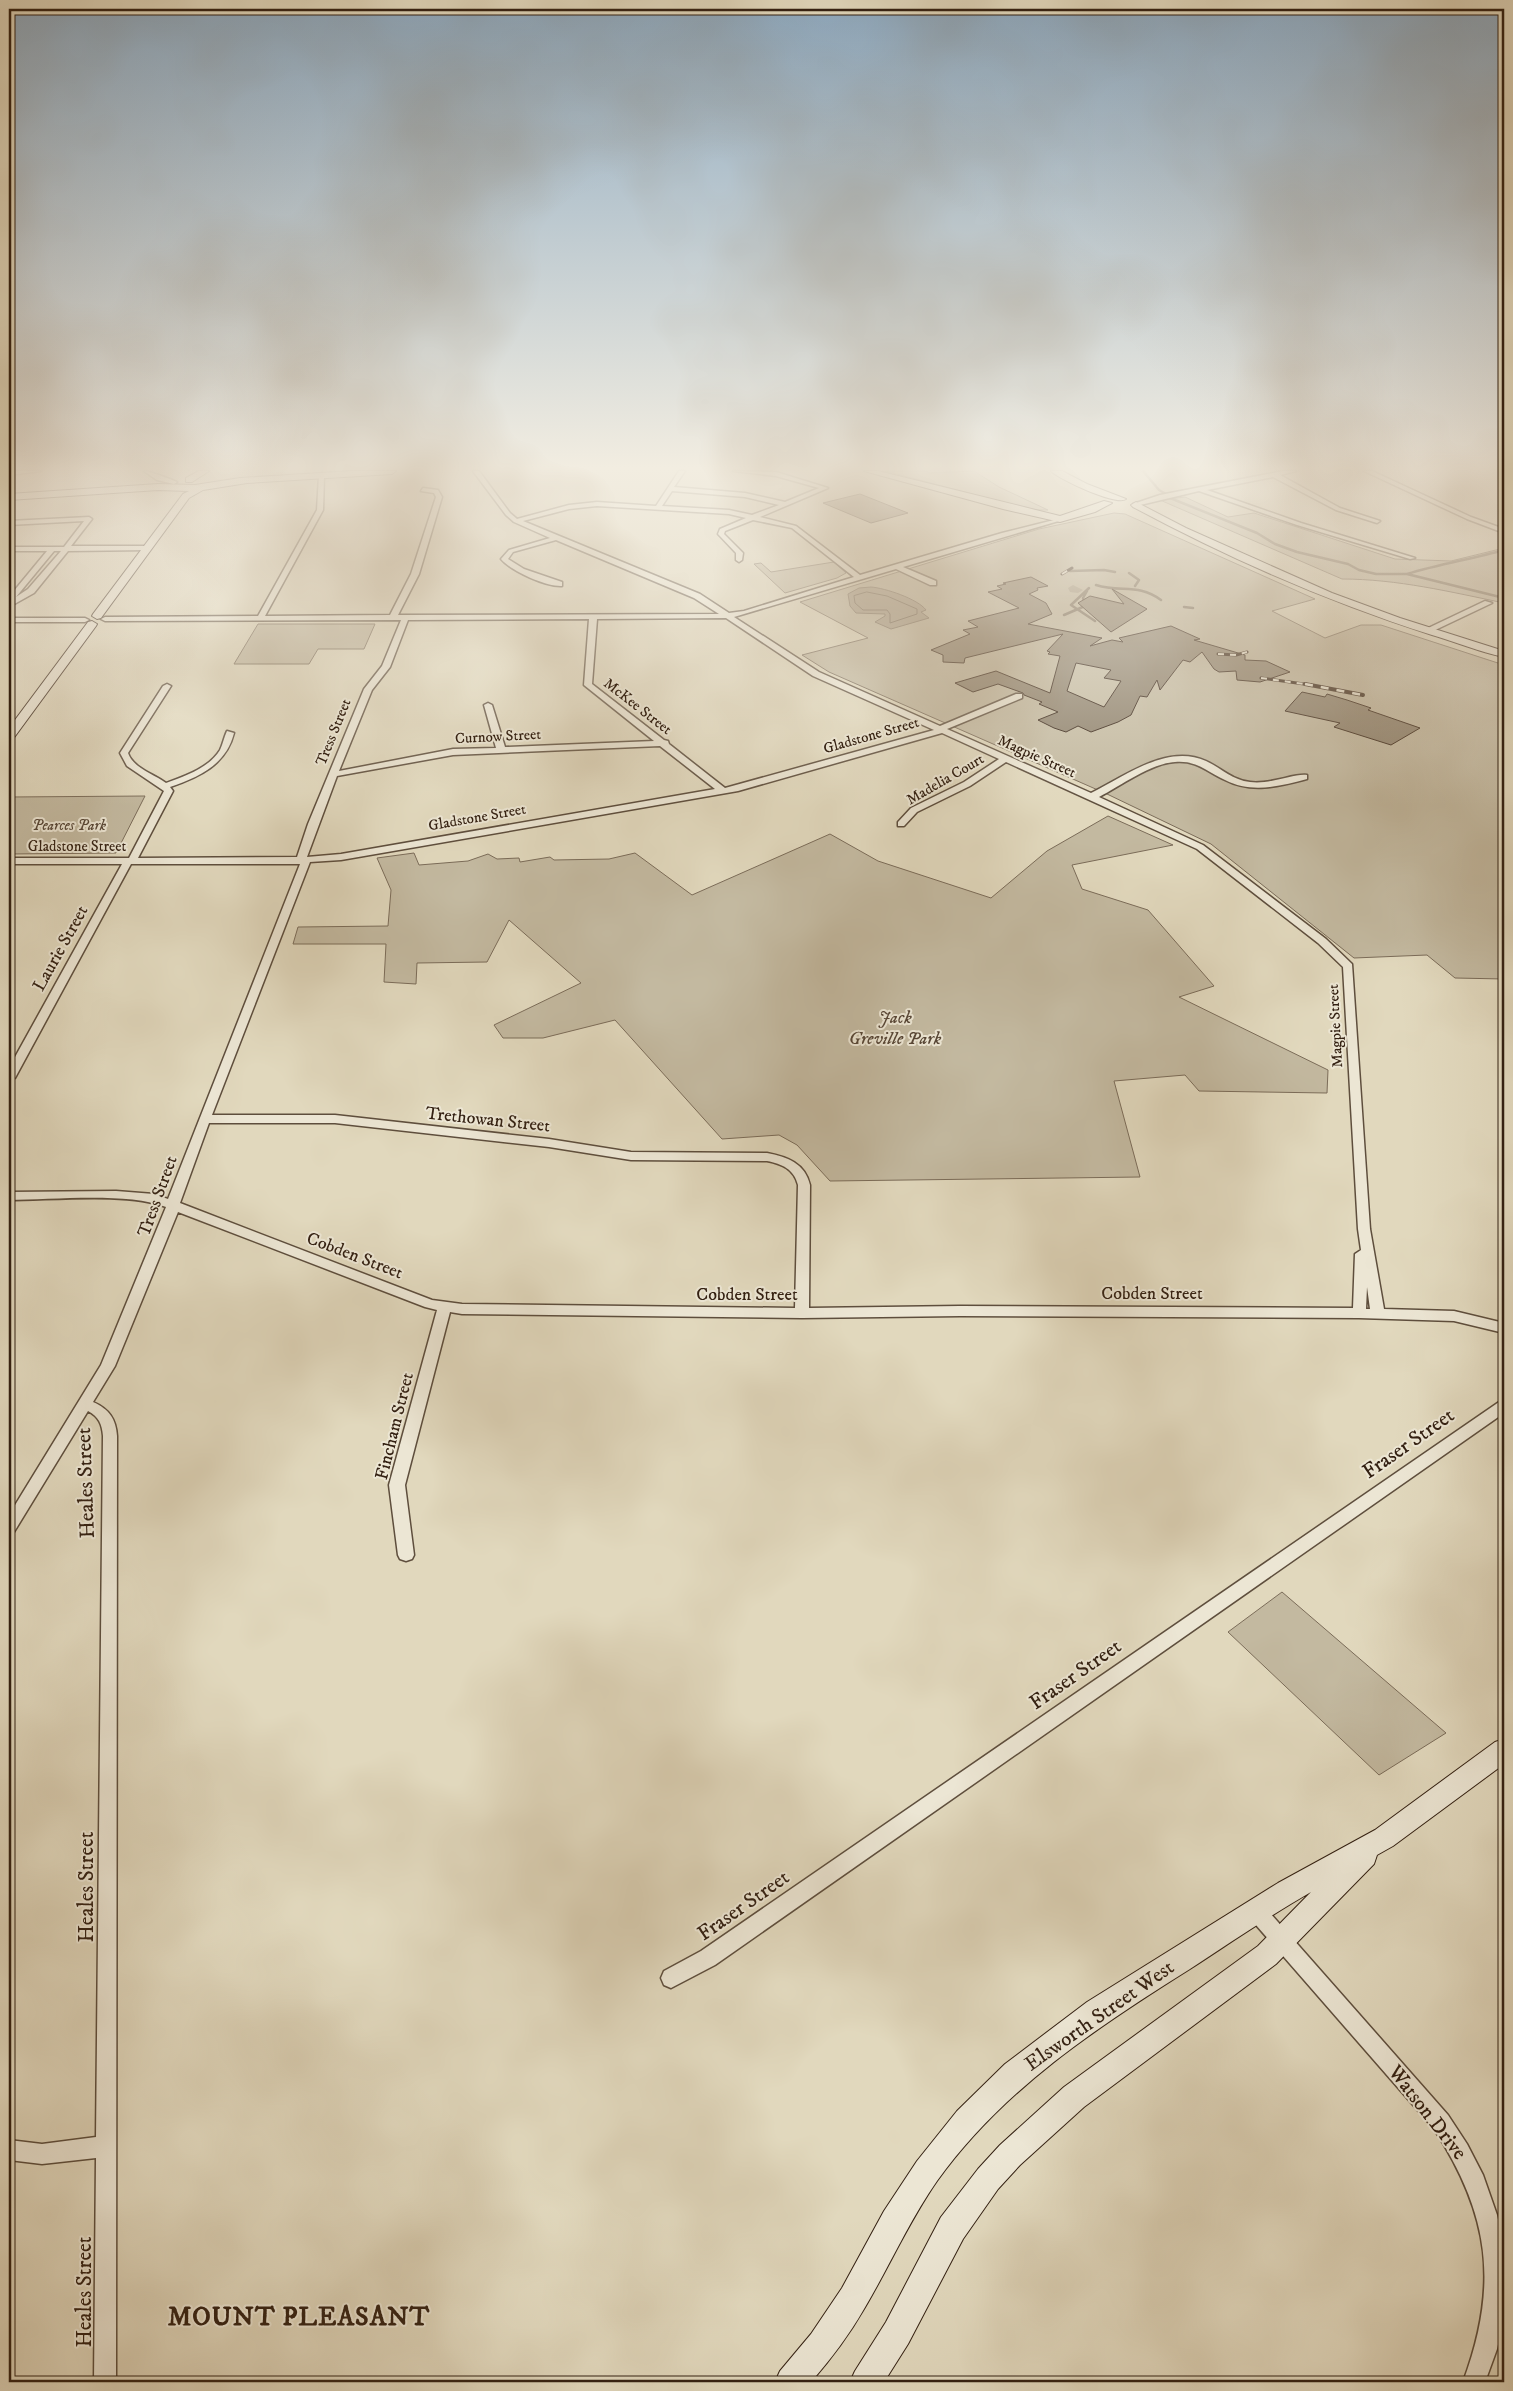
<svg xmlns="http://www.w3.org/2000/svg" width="1513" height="2391" viewBox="0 0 1513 2391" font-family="'IM FELL DW Pica',serif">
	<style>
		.green { fill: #c3b9a0; stroke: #7b6c59 }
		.water { fill: #a69983; stroke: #786956 }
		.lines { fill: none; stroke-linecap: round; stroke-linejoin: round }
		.shore { stroke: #6c5c4a; stroke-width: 1 }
		.stream { stroke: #786956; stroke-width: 2.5 }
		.canal { fill: #a69983; fill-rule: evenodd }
		.building { fill: #8d806b; stroke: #332012; fill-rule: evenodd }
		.street-casing { stroke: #5e4e3d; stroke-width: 3 }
		.secondary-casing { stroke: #332012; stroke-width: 2 }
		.street { fill: #ece6d4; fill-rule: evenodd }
		.secondary { fill: #ece6d4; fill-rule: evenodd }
		.rail-far1-casing { stroke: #332012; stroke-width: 3 }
		.rail-casing { stroke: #332012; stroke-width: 4 }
		.rail-far1 { stroke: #ece6d4; stroke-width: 2; stroke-dasharray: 6; stroke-linecap: butt }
		.rail { stroke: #ece6d4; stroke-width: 2.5; stroke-dasharray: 8; stroke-linecap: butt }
		.labels { text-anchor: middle; stroke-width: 4; stroke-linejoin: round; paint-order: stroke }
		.far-street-label { font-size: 15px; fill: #332012; stroke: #ece6d4 }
		.far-park-label { font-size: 15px; font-style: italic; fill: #574636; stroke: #ece6d4 }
		.street-label { font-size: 18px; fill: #332012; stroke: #ece6d4 }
		.park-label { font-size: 18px; font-style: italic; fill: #574636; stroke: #ece6d4 }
		.near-street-label { font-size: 21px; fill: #332012; stroke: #ece6d4 }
		.near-district-label { font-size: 26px; font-weight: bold; letter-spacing: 1px; fill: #332012; stroke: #ece6d4 }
	</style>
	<rect width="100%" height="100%" fill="#e1d8bd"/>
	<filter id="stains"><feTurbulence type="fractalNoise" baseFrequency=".004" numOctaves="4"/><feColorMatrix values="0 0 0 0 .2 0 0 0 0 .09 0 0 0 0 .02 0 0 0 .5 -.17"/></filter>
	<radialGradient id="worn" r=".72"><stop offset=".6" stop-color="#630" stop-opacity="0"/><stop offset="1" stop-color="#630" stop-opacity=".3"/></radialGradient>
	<!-- green -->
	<path class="green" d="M885,471H926L930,473L974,471L999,487L1048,510H1033Z
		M1185,497L1228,517L1254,513L1395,559L1451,561L1504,548V603C1451,592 1397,579 1342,579L1160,500Z
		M1114,513L1125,514L1315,599L1272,611L1325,638L1361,625H1381L1504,665V979L1455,978L1427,955L1354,958L1211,844L1107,794L829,672L802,655L868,638L800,602L1039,529Z
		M834,562L846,573L837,578L785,593L754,564L761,563L771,572Z
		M258,624H375L364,649H318L309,664H234Z
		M145,796L116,853L9,854V797Z
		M1108,816L1173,845L1072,865L1082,889L1148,910L1214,986L1179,997L1328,1070L1327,1093L1199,1091L1185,1075L1114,1081L1140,1177L830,1181L797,1145L779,1135L722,1139L615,1020L543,1038H503L494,1025L581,983L509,920L487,962L417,963L416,984L384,982L386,944H293L298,927L388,926L391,890L377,858L414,853L419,865L468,861L488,854L497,859L519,858L520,862L550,857L554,860L609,859L635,853L692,895L830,834L878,861L991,898L1047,851Z
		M1282,1592L1446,1733L1379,1775L1228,1632Z"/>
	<!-- water -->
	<path class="water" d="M871,587C885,588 918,599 926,610L921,612L929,618L891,629L875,622L885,616V614L856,613L850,606L848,594L859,588Z"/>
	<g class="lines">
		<!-- shore -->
		<path class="shore" d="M867,592L887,596L917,609V614L890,623V614L887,610H863L855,603L854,596Z"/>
		<!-- stream -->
		<path class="stream" d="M1143,471L1159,490L1166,494
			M1170,498L1257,533L1275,544L1297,552L1348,564L1359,570L1376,574H1407L1504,598
			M1070,571L1104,570L1115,572
			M1129,573L1139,580L1135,586
			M1407,574C1439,564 1472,559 1504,550
			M1096,585C1121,593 1138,583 1161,600
			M1089,588L1071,605L1095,621
			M1184,607L1193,608
			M1064,615L1085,606L1083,598L1087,591"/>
		<!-- canal -->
		<path class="canal" d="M1073,585L1083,590L1078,593L1070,592L1068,588Z"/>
	</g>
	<!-- building -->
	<path class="building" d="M860,494L908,513L871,523L823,503Z
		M1031,577L1048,586L1037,588L1038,590L1029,594L1046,603L1052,614L1028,624L1102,638L1090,646L1112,640L1123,642L1119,638L1171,626L1200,639L1194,640L1245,655V660L1266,661L1290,672L1260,682L1237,680L1236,671L1219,672L1214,669L1202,652L1190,662L1183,660L1160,690L1157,680L1147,697L1140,696L1131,715L1118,722L1091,732L1078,726L1066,732L1054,728L1038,720L1058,712L1039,704L1042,702L1024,695L1023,693L998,684L973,692L955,683L996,671L1050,693L1060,656L1048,654L1050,652L1047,651L1063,634L965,658L964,663L943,662V655L931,650L970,634L963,630L978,627L968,621L1019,608L988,592L1002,589L997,586L1006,584L1003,583ZM1076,663L1111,670L1104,678L1121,681L1104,707L1067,691Z
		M1112,589L1147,609L1111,632L1078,603L1090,596L1124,604Z
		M1302,692L1325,697L1327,694L1347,700L1371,708L1368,710L1420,728L1391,745L1334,727L1340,723L1285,711Z"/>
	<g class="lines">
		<defs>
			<path id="street" d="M9,471H41L9,475Z
				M144,471C149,471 173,480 177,482L174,484L157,480Z
				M473,471H479L510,513L517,519L569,505L597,502L656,506L679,471H685L674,487L745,493L785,502L819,488L776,476L733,471L776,472L828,488L760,517L796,526L860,575L1002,533L1062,518V520L903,567L936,581V585H930L896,569L734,617L819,672L940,726L1016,694H1022V698L947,729L1091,793C1124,777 1167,743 1206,761C1221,768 1232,780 1250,782C1270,785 1294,773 1307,775V779C1280,786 1252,794 1225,780C1207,772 1197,760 1175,762C1152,763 1120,786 1099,797L1203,845L1326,939L1352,964L1370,1229L1384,1309L1454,1311L1504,1323V1333L1454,1321L1359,1318L960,1316L802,1318L462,1314L450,1312L405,1485L414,1555L412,1559L406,1561L400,1559L398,1555L389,1485L437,1310L425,1307L178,1212L115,1366L93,1402C109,1409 116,1419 117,1436L116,2382H94L96,2158L42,2164L9,2160V2140L42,2144L96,2137L103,1436C102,1424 99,1417 88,1411L14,1532L9,1534V1515L101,1365L166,1207C127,1192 53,1200 9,1200V1192L116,1191L154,1194L168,1199L300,864H131L15,1078L9,1081V1068L122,864H9V858H129L164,791L127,766L120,753L163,686L167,684L171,686L128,753C133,768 154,774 166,783C185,776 209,768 220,750C223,744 224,737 227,731L234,733C226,765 199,777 170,787L173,791L138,858L297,857L308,824L364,689L382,666L401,620L105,621L101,619L105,617L258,616L317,510L319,475L324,476L323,510L265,616L390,615L411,574L436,497L434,493L421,491L423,488L438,490L442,497L419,574L398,615L719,614L694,598L556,540L513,552L508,559L524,569L562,582V586C546,587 511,571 501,559L509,550L550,538L514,522L506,515ZM672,491L745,497L779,505L752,515L729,510L662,506ZM597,506L729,514L746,518L720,529L718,534L736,553V560L739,562L742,560L743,553L724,534L725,531L753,520L792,528L854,577L744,611L729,613L700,594L523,521L569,509ZM726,618L813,676L934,730L725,788L669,744L668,741L664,740L592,684L597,619ZM589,619L584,685L654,741L505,747L492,705L488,703L484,705L496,748L453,749L339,771L372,690L390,667L408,620ZM942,733L999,759L964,782L911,808L898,822V826H904L917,812L970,786L1006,762L1197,849L1318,943L1343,967L1358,1229L1361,1250L1355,1254L1353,1308L960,1306L809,1308L810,1185C805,1163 787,1157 767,1153L631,1152L549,1139L335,1115H212L310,862L341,860L738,791ZM660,746L715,789L341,854L307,857L337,776L453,755ZM209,1123H335L549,1147L631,1160L767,1161C782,1164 794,1169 798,1185L795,1308L462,1304L432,1300L180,1203ZM1367,1287L1370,1309H1366Z
				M1283,471H1296L1280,475L1340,508L1380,521L1377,523L1336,510L1273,477L1207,490L1301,523L1415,558L1410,559L1297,525L1199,491L1136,506L1133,504L1160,495Z
				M1364,471H1372L1471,517L1504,529V533L1467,519Z
				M89,517L92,519L71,546H148L151,548L148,550L68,551L34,593L9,607V597L47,551H9V547H64L84,521L9,525V521ZM54,551H61L28,589L16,597Z
				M1485,601L1492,603L1431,632L1424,630Z
				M9,618H85L89,620L85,622H9Z
				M1504,1401V1413L715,1965L671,1988L664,1985L661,1978L664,1971L701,1951L1499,1402Z
				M1256,1902L1263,1905L1448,2115L1467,2144L1483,2175L1497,2215L1504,2248V2316L1497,2349L1485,2382H1463C1499,2285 1490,2215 1434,2129L1249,1917L1247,1911L1249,1905Z"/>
			<path id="secondary" d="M199,471H209L192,482H186V478Z
				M352,471H396L392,474L247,483L203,490L189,498L101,618L97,619L92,616L93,614L183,494L189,491L158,490L9,500V494L158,484L195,485L240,478Z
				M864,471H878L1060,516L1104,501L1112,503L1095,512L1060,522L1003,509Z
				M1051,471H1062L1087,484L1126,499C1117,506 1060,480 1051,471Z
				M1136,502L1186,528L1332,593L1400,618L1504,651V657C1480,652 1456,642 1432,635C1329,602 1228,558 1133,507L1131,505Z
				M92,621L97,624L96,626L13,739L9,740V728L88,622Z
				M1504,1739V1764L1393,1846L1377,1855L1374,1864L1276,1964L1084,2107L1020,2165L998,2189L963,2239L908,2344L884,2382H850L855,2371L886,2322L941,2217L978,2169L1000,2145L1064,2087L1258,1946L1311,1892C1269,1916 1230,1943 1190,1969C1096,2028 1003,2089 937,2181C909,2221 889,2267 864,2309C849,2335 831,2359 811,2382H775L780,2371L811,2334L842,2288L884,2211L917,2161L957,2111L1005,2064L1087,2002L1278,1883L1375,1830L1495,1742Z"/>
		</defs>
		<!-- street casing -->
		<use href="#street" class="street-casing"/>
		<!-- secondary casing -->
		<use href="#secondary" class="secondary-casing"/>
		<!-- street -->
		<use href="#street" class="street"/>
		<!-- secondary -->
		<use href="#secondary" class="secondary"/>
		<defs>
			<path id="rail-far1" d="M1062,574L1072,568
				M1218,654L1236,655L1247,652
				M1261,678L1311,685"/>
			<path id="rail" d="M1305,684L1363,695"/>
		</defs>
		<!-- rail-far1 casing -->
		<use href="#rail-far1" class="rail-far1-casing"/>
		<!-- rail casing -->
		<use href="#rail" class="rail-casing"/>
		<!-- rail-far1 -->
		<use href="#rail-far1" class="rail-far1"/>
		<!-- rail -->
		<use href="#rail" class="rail"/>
	</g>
	<!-- sky -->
	<linearGradient id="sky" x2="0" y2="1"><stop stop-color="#8da9c0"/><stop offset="0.58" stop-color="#f2ede1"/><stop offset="1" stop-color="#f2ede1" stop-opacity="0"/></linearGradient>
	<rect width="1513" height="806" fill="url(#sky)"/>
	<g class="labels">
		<!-- far-street labels -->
		<g class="far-street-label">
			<text transform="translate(638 706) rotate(38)" y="5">McKee Street</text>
			<text transform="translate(333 732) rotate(-68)" y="5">Tress Street</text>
			<text transform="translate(871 735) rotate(-16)" y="5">Gladstone Street</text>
			<text transform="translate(498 736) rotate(-3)" y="5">Curnow Street</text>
			<text transform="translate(1037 756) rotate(24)" y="5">Magpie Street</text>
			<text transform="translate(945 779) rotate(-30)" y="5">Madelia Court</text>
			<text transform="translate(477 817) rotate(-10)" y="5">Gladstone Street</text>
			<text x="77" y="851">Gladstone Street</text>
			<text transform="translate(1335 1026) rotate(-93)" y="5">Magpie Street</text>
		</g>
		<!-- far-park labels -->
		<g class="far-park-label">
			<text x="69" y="830">Pearces Park</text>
		</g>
		<!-- street labels -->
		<g class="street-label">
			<text transform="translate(60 948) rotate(-61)" y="6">Laurie Street</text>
			<text transform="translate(488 1119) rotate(6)" y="6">Trethowan Street</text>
			<text transform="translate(157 1196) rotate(-70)" y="6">Tress Street</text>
			<text transform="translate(355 1255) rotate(21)" y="6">Cobden Street</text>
			<text x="1152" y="1299">Cobden Street</text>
			<text x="747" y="1300">Cobden Street</text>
			<text transform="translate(394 1426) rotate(-76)" y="6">Fincham Street</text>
		</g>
		<!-- park labels -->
		<g class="park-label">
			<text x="895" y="1023">Jack<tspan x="895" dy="21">Greville Park</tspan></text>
		</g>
		<!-- near-street labels -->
		<g class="near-street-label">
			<text transform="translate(1408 1443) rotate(-35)" y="7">Fraser Street</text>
			<text transform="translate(85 1483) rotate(-92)" y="7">Heales Street</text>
			<text transform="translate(1075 1674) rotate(-35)" y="7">Fraser Street</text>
			<text transform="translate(86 1887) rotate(-90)" y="7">Heales Street</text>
			<text transform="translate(743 1905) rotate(-35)" y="7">Fraser Street</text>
			<text transform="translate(1099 2015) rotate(-35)" y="7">Elsworth Street West</text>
			<text transform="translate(1428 2112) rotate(52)" y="7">Watson Drive</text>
			<text transform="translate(84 2292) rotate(-90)" y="7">Heales Street</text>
		</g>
		<!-- near-district labels -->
		<g class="near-district-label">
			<text x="299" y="2325">MOUNT PLEASANT</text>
		</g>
	</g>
	<!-- margin -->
	<rect width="1513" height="2391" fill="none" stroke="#e1d8bd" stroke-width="30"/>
	<rect x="10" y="10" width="1493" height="2371" fill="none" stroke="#332012" stroke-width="2.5"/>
	<rect x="15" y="15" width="1483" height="2361" fill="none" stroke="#332012"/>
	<rect width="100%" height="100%" filter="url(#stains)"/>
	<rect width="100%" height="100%" fill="url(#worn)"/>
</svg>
